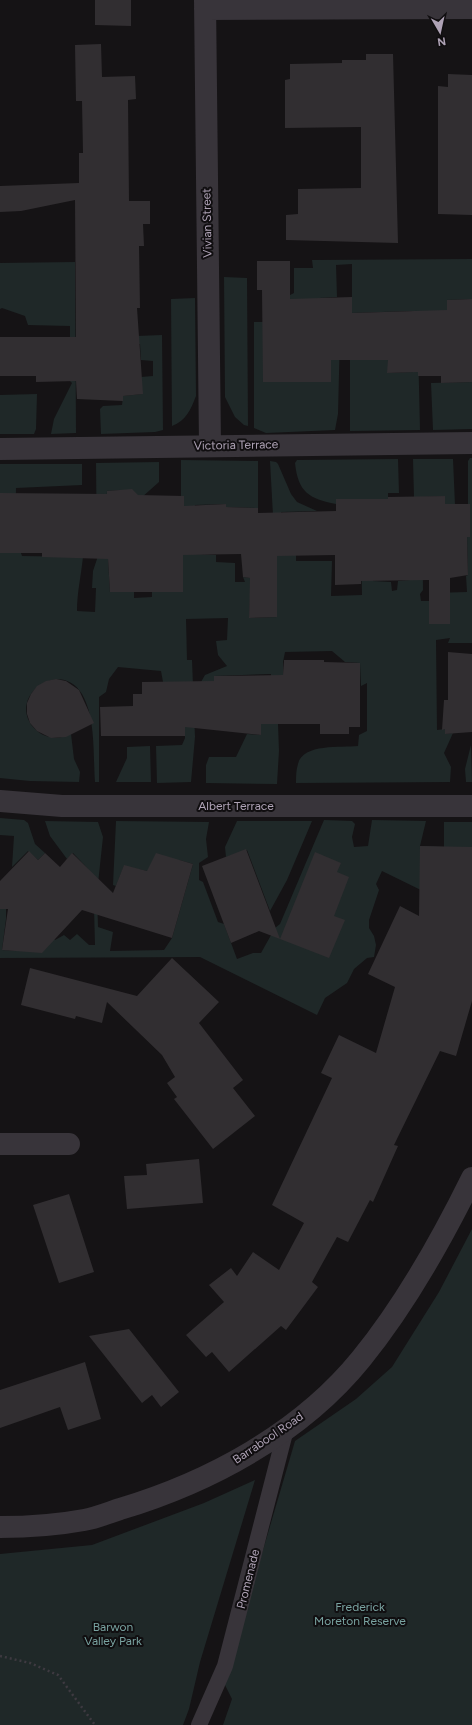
<svg xmlns="http://www.w3.org/2000/svg" width="472" height="1725" viewBox="0 0 472 1725" font-family="Figtree,sans-serif">
	<style>
		.green { fill: #1f2828 }
		.building { fill: #312e31 }
		.lines { fill: none; stroke-linecap: round; stroke-linejoin: round }
		.path { stroke: #3e3a41; stroke-width: 2.5; stroke-dasharray: 2 3; stroke-linecap: butt }
		.service { stroke: #38343a; stroke-width: 16 }
		.minor { stroke: #38343a; stroke-width: 22 }
		.tertiary { stroke: #38343a; stroke-width: 22 }
		.labels { text-anchor: middle; stroke-width: 4; stroke-linejoin: round; paint-order: stroke }
		.street-label { font-size: 12px; fill: #afa3b6; stroke: #100e10 }
		.park-label { font-size: 12px; fill: #79a3a1; stroke: #100e10 }
	</style>
	<rect width="100%" height="100%" fill="#151315"/>
	<!-- green -->
	<path class="green" d="M472,259V299L447,300L448,340L418,343L420,430L350,431V360H388V373L413,372L412,311L352,313V264L336,265L337,297L320,298L319,305L288,303V296L294,293V268H313L312,260Z
		M75,262L76,433L51,434L54,419L72,383L70,381V326L28,325L25,316L2,308L0,309V263Z
		M224,277L247,278L248,426L244,425L235,417L225,397Z
		M195,298L196,396C191,409 186,421 172,426L171,299Z
		M254,322H263L330,340L340,334L338,414L335,430L266,433L254,428Z
		M162,335L163,430L155,432L101,434L100,409L103,406L122,405L123,396L142,394L141,377L153,376V361L141,360L140,344L87,345L85,338Z
		M472,382V429L433,430L431,383Z
		M37,394L36,429L34,434H0V395Z
		M470,458H472V643H448L450,638L436,640L437,730L445,729L446,734L453,733L444,753L451,767L450,782L296,783C296,777 296,770 298,764C303,743 341,748 358,746L359,735L367,731V683L361,686L360,663L345,662L332,651L285,652L283,662L284,691L278,724L279,751L277,784L206,783V765L209,757H236L247,734L261,735L260,699L271,698V674L215,676L214,699L201,682L205,675L227,666L218,655L216,641L227,640L228,618L186,619L187,660H192L195,737L191,782L157,783L156,746L182,745L185,738L184,682H163L161,671L118,667L109,679L106,692L99,697V782H95C93,756 96,718 82,694C60,657 6,697 34,728C44,739 58,740 71,734L74,759L80,772L79,782L30,781L0,778V464H82V485L16,488L15,550H20L22,556L83,557C81,576 77,593 77,611L95,612L96,588H92L93,571L97,559L96,463L159,462V482L141,498L124,490L107,491L104,557L108,559L110,592H134V598L152,597V592H183V562L177,561L184,529V496H181V460L258,461V508L226,507V504L195,505L194,510L193,554L216,555V562L235,563V582H245L243,577L251,578L249,618L277,617V588L270,461L276,462L278,464L291,494L297,502L317,511L281,512L283,555H296V561H332L331,596L362,595L360,499H336V504C309,499 298,492 295,463L297,460L398,459L399,493H388V500L373,538V581L391,582L392,591L397,590L398,581L410,580L414,498L413,459H453L455,505H445V496L422,497L423,590L420,594L421,601H429L433,593L467,592L466,576L468,575L467,537L470,504H468V461Z
		M471,745L472,782H466L465,769Z
		M150,746L151,782H116L127,758V747Z
		M0,818L24,820L28,823L35,844L45,853L38,860L28,851L12,867L14,836L0,835Z
		M324,820L352,821L355,824L352,837L354,847L368,846L372,820L426,821L420,846L444,847V822H472V915L382,871L376,884L379,890L369,920V928L374,936L376,945L374,957L367,958L354,969L347,983L325,998L317,1015L200,957L0,958V909H6V919L2,950L20,951L33,934L21,906L55,940L64,935L70,940L77,934L89,945H95L94,908L88,869L73,853L67,859L50,836L45,821L98,822L103,837L97,893L98,927L113,932L110,951L164,950L172,938L193,864L179,860L147,871L124,866L116,886L113,885L116,821L209,822L206,839L208,857L199,863V880L203,882L218,922L224,924L237,959L253,953H261L275,928L280,924Z
		M237,821H312L287,880L270,911L247,850L226,857L225,847Z
		M472,1229V1725H223L232,1699L224,1683L295,1441L356,1399L392,1367L439,1292Z
		M255,1480L200,1662L189,1709L183,1725H0V1554L92,1545L204,1503Z"/>
	<!-- building -->
	<path class="building" d="M95,0H131V26L95,25Z
		M101,44L102,77L135,76L136,99L128,100L129,201H150V224H143L144,246H139L140,308H137L143,394L123,396V401L77,399L76,381L36,382V376H0V337H76L75,200L21,211L0,212V186L79,183V153H83L82,101H76L75,45Z
		M366,54H393L398,243L286,240V215L298,214V189L361,188V127L285,128V80L290,79V64L342,63V60H366Z
		M448,74L472,75V215L438,214V86L448,87Z
		M257,261H290V299L352,297V313L447,310V300L472,299V382L441,383V376H418V372L387,373L388,360H331V382H263L262,290H257Z
		M132,489L138,495L184,496V506L226,504V507L258,508V513L336,511V499H388V497L445,496V504H470V537H467L468,575L450,578V624H429V580L361,581V584L335,585V555L277,556V617L249,618L250,578L243,577L241,554L183,555V592H110L108,559L42,557V553H0V493L107,494V491Z
		M448,652L472,654V732L445,734V729L442,730L444,700H448Z
		M284,660H324V662L360,663V727H349V734H320V724H261V735L185,727V736H101L100,707L133,706V694H142V682L214,681V676L283,675Z
		M56,679L66,681L79,690L94,723L66,737L51,738L37,731L30,723L27,714V703L31,694L37,686L46,681Z
		M420,846L472,847V1001L456,1056L440,1051L394,1145L398,1146L373,1202L370,1200L348,1242L337,1237L312,1282L318,1287L286,1330L281,1326L229,1372L212,1352L206,1357L186,1335L224,1302L209,1285L231,1268L237,1276L253,1252L279,1270L304,1223L272,1205L332,1078L321,1073L339,1035L376,1053L395,987L368,974L400,906L419,916Z
		M246,849L280,939L259,931L231,943L202,866Z
		M29,851L38,860L45,853L60,867L72,853L113,893L124,865L147,871L156,853L193,864L172,938L82,910L42,953L2,950L8,909H0V881Z
		M315,852L341,863L337,872L349,877L334,916L345,920L329,958L280,939Z
		M172,958L219,1002L199,1023L243,1080L233,1088L255,1116L213,1149L174,1099L177,1097L167,1083L175,1077L162,1055L107,1002L102,1023L76,1016L75,1019L21,1005L30,968L137,996Z
		M199,1159L203,1203L127,1209L124,1176L147,1175L146,1164Z
		M69,1194L94,1272L59,1283L33,1205Z
		M129,1329L179,1392L161,1407L152,1395L142,1403L89,1336Z
		M85,1362L101,1419L68,1430L60,1407L0,1428V1390Z"/>
	<g class="lines">
		<!-- path -->
		<path class="path" d="M0,1656L30,1663L58,1675L95,1725"/>
		<!-- service -->
		<path class="service" d="M199,1725L225,1666L286,1429"/>
		<!-- minor -->
		<path class="minor" d="M205,0L210,445
			M205,9L472,8
			M0,449L472,443
			M0,801L62,806H472
			M0,1144H69"/>
		<!-- tertiary -->
		<path class="tertiary" d="M0,1527C28,1527 57,1525 84,1520C96,1518 108,1513 120,1509C210,1482 301,1433 361,1359C405,1305 441,1241 472,1178"/>
	</g>
	<g class="labels">
		<!-- street labels -->
		<g class="street-label">
			<text transform="translate(207 223) rotate(-91)" y="4">Vivian Street</text>
			<text transform="translate(236 445) rotate(-1)" y="4">Victoria Terrace</text>
			<text x="236" y="810">Albert Terrace</text>
			<text transform="translate(268 1438) rotate(-34)" y="4">Barrabool Road</text>
			<text transform="translate(248 1579) rotate(-76)" y="4">Promenade</text>
		</g>
		<!-- park labels -->
		<g class="park-label">
			<text x="360" y="1611">Frederick<tspan x="360" dy="14">Moreton Reserve</tspan></text>
			<text x="113" y="1631">Barwon<tspan x="113" dy="14">Valley Park</tspan></text>
		</g>
	</g>
	<!-- north arrow -->
	<g transform="translate(440 32) rotate(171)" stroke="#100e10" stroke-width="3" paint-order="stroke">
	<path d="M0-3L7 15L0 10L-7 15Z" fill="#afa3b6"/>
	<text y="-6" font-size="11" font-weight="bold" text-anchor="middle" fill="#afa3b6">N</text>
	</g>
</svg>
